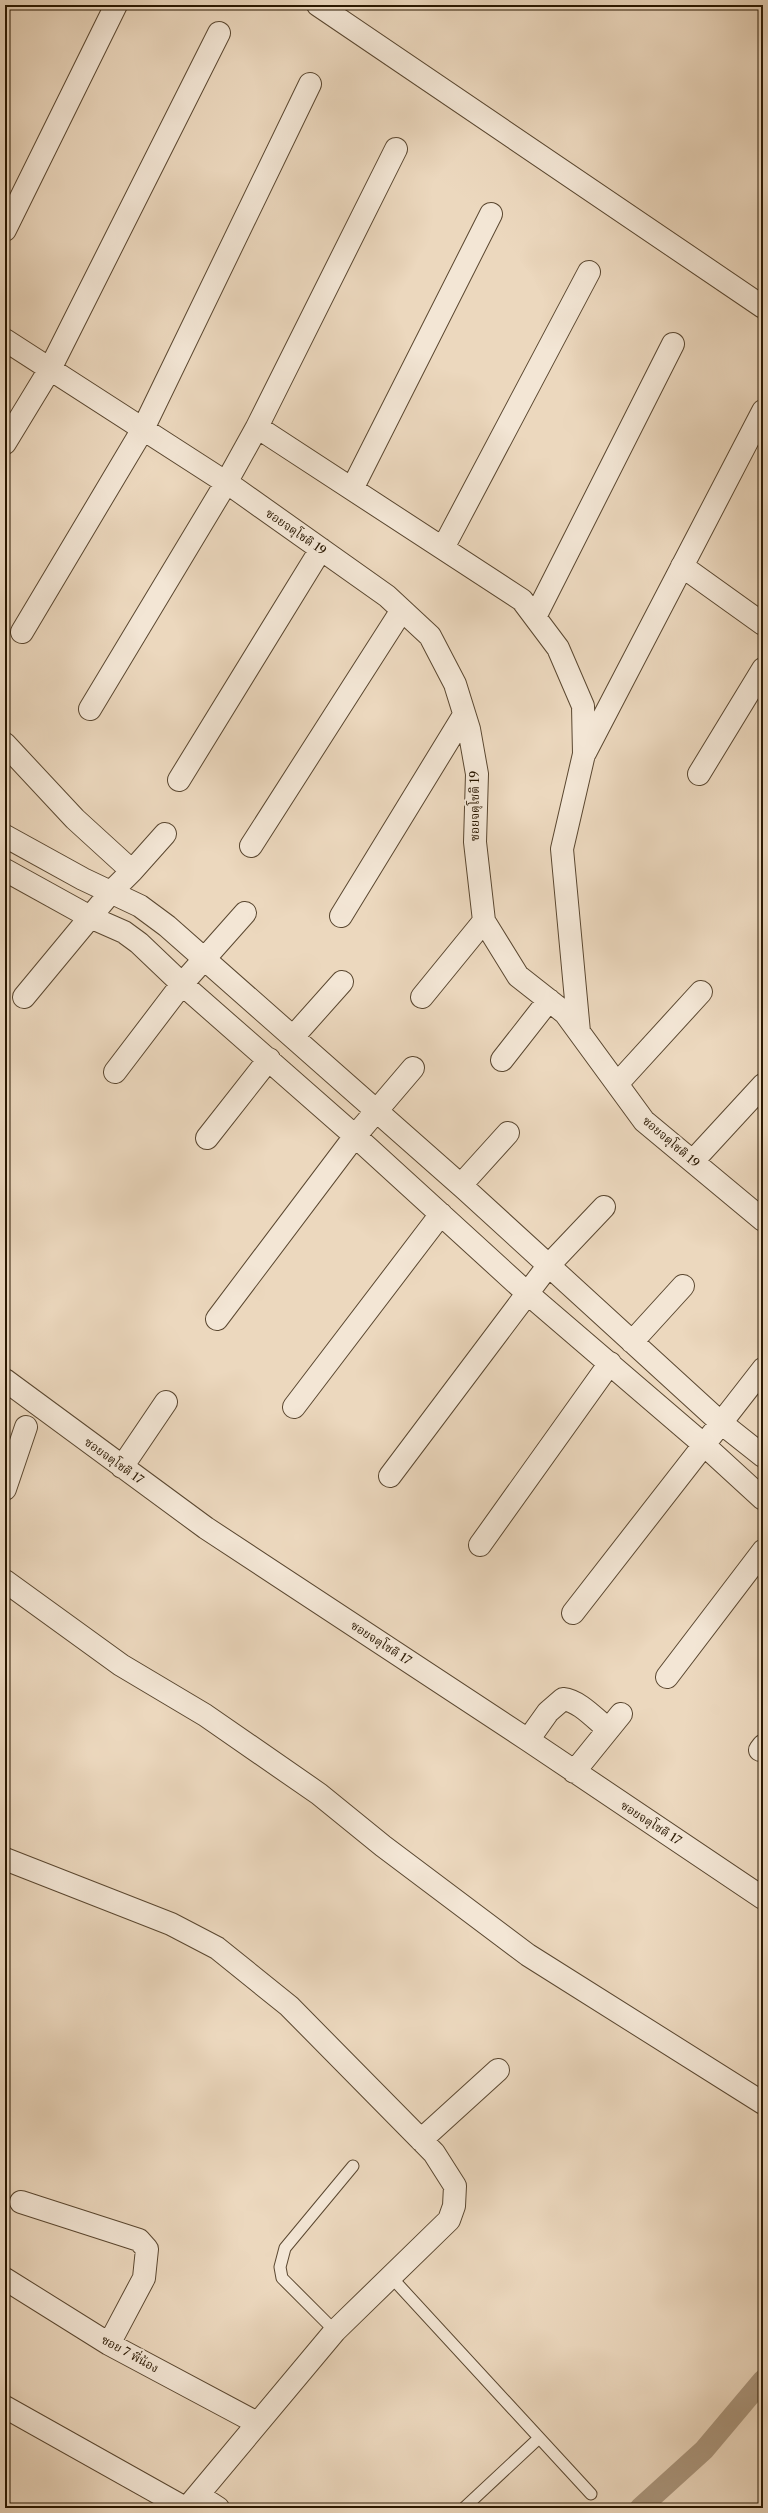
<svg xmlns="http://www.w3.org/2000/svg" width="768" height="2513" viewBox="0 0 768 2513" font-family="'Libre Caslon Text','Noto Serif Thai',serif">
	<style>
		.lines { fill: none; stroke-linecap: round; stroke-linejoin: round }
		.canal { stroke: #aa967d; stroke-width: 21 }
		.service-casing { stroke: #5a4730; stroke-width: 13 }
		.minor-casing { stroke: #5a4730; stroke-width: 24 }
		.service { stroke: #f3e6d5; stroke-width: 11 }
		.minor { stroke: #f3e6d5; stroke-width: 22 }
		.labels { text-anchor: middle; stroke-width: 4; stroke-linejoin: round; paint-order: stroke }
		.street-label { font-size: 12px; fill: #291700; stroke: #f3e6d5 }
	</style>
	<rect width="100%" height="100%" fill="#ecd8be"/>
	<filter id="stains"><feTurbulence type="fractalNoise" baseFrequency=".005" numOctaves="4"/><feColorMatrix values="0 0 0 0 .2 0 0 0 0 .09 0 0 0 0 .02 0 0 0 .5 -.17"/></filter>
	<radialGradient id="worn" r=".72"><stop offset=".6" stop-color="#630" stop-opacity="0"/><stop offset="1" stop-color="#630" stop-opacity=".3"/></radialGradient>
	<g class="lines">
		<!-- canal -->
		<path class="canal" d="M640,2508L704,2450L763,2380"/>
		<defs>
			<path id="service" d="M392,2278L591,2494
				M335,2331L282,2278L280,2267L285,2248L353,2166
				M464,2508L539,2438"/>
			<path id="minor" d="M318,5L763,307
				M5,230L116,5
				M5,340L236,489L387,596L430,636L455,684L469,729L477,774L475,842L484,921L518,976L565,1013L644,1121L763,1220
				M257,427L396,149
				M5,443L50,369L219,33
				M352,489L491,214
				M443,548L589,272
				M682,566L763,624
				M535,617L673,344
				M22,632L143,429L310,84
				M90,709L226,483L257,427L522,600L558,648L583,706L584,754L562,849L579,1032
				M5,744L75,819L132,871L111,892L24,997
				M585,753L763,411
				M699,774L763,669
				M179,780L321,549
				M5,836L83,879L140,906L167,926L465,1189L720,1422L763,1456
				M251,846L402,610
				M5,870L90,917L124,932L139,943L182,984L355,1136L527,1293L703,1444L763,1499
				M132,871L165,834
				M341,916L464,715
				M422,997L484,921
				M293,1037L342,982
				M502,1060L549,1000
				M115,1072L182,984L245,913
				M617,1084L701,992
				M207,1138L269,1059
				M693,1161L763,1085
				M461,1185L508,1133
				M217,1319L355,1136L413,1068
				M632,1342L683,1286
				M5,1380L206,1528L528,1740L763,1898
				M294,1407L441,1214
				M122,1467L166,1402
				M390,1476L548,1266L604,1207
				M5,1489L26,1427
				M480,1545L610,1363
				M5,1581L121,1665L205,1715L319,1794L383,1846L528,1955L763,2103
				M573,1613L763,1369
				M667,1677L763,1551
				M528,1740L548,1712L563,1699C580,1701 595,1719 608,1729
				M760,1750L763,1746
				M574,1772L621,1714
				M5,1859L171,1924L217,1948L289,2006L434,2153L455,2186L454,2206L449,2220L335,2331L187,2508
				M421,2140L498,2070
				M21,2202L139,2240L147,2249L144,2278L109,2344
				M5,2279L109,2344L257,2423
				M5,2407L185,2508
				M198,2495L218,2508"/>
		</defs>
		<!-- service casing -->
		<use href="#service" class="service-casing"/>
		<!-- minor casing -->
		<use href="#minor" class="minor-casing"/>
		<!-- service -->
		<use href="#service" class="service"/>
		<!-- minor -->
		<use href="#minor" class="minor"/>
	</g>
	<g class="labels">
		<!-- street labels -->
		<g class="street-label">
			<text transform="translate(296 532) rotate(35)" y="4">ซอยจตุโชติ 19</text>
			<text transform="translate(475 806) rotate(-90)" y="4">ซอยจตุโชติ 19</text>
			<text transform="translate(671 1142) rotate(41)" y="4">ซอยจตุโชติ 19</text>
			<text transform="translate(114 1461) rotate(36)" y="4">ซอยจตุโชติ 17</text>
			<text transform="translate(381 1643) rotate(33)" y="4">ซอยจตุโชติ 17</text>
			<text transform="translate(651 1823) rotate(33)" y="4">ซอยจตุโชติ 17</text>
			<text transform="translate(130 2354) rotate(29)" y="4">ซอย 7 พี่น้อง</text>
		</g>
	</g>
	<!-- margin -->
	<rect width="768" height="2513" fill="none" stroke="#ecd8be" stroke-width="20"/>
	<rect x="6" y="6" width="756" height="2501" fill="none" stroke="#291700" stroke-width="2"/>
	<rect x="10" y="10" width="748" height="2493" fill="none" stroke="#291700"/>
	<rect width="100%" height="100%" filter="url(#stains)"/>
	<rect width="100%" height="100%" fill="url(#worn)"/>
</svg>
